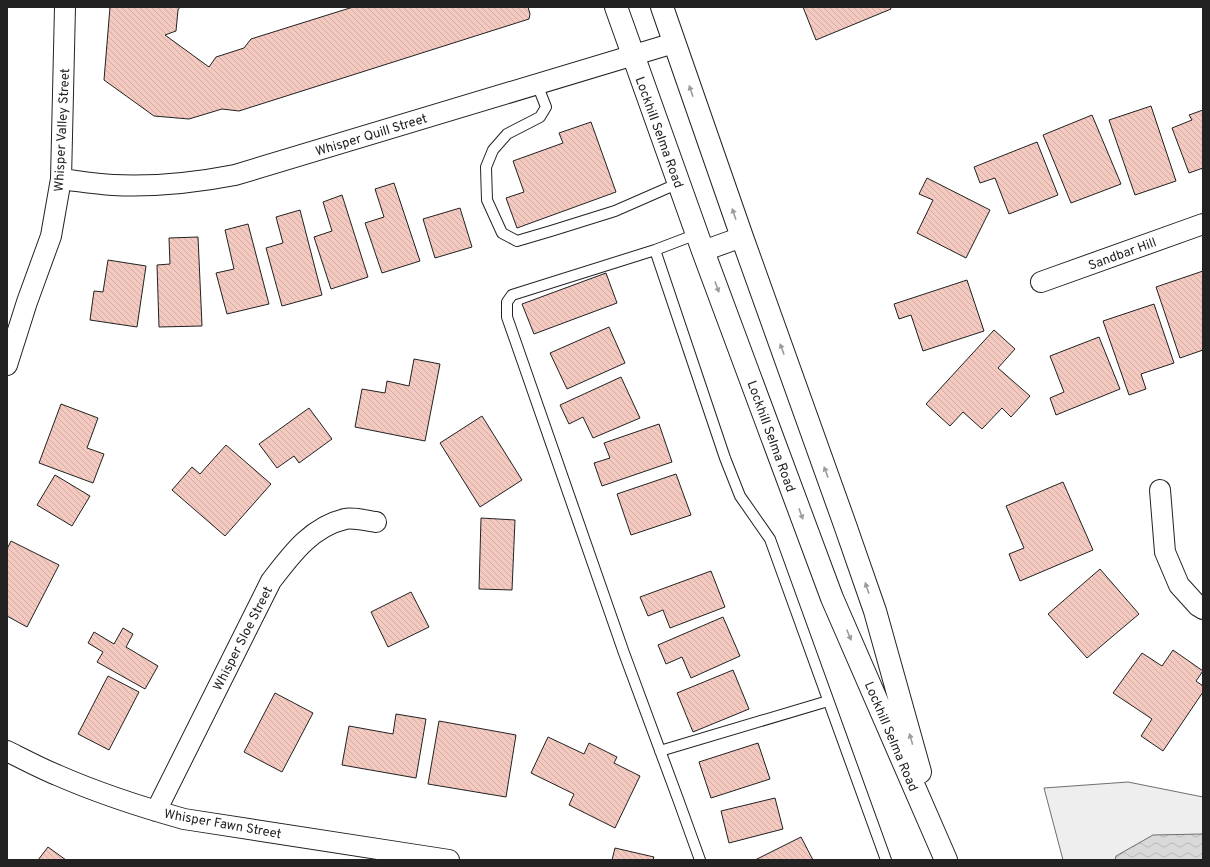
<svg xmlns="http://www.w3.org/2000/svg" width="1210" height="867" viewBox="0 0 1210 867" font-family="Overpass,sans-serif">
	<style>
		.green { fill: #eee; stroke: #6f6f6f }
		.water { fill: url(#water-waves); stroke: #6f6f6f }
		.building { fill: url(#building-back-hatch); stroke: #222 }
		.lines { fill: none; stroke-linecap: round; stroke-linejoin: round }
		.service-casing { stroke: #222; stroke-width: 12 }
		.minor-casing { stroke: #222; stroke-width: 22 }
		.secondary-casing { stroke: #222; stroke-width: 24 }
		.service { stroke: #fff; stroke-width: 10 }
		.minor { stroke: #fff; stroke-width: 20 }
		.secondary { stroke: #fff; stroke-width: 22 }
		.oneway { fill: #9c9c9c }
		.labels { text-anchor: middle; stroke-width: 3; stroke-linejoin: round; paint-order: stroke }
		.street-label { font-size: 13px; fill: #222; stroke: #fff }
	</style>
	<defs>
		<pattern id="water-waves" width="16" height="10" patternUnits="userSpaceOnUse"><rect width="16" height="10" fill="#d9d9d9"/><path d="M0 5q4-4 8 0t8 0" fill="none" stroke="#bababa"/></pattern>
		<pattern id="building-back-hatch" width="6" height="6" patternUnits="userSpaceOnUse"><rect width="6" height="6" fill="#f3c9c0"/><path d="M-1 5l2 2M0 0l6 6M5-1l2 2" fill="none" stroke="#d0aca5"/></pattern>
	</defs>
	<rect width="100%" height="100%" fill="#fff"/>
	<!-- green -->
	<path class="green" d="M1128,782L1203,797V860H1063L1044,788Z"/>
	<!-- water -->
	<path class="water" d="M1203,834V860H1115L1116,856L1153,835Z"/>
	<!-- building -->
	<path class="building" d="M110,7H180L178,10L176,31L165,35L209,67L216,57L244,48L251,39L353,7H528L530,14L529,19L239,111L222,109L189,119L154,116L104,80Z
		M803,7H890L891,9L816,40Z
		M1151,106L1176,181L1135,195L1109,120Z
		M1203,110V168L1189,173L1172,128L1192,120L1189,115Z
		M1092,115L1121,184L1071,203L1043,135Z
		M591,122L616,192L517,228L506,198L524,192L513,161L563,143L559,133Z
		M1037,142L1058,195L1009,214L995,178L980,183L974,167Z
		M927,178L990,210L966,258L917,233L933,200L919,194Z
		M394,183L420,261L382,273L365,223L384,217L375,189Z
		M342,195L368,277L331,289L314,237L332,231L323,202Z
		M460,208L472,247L435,258L423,219Z
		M300,210L322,295L282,306L266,248L283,243L276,217Z
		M248,224L269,304L227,314L216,273L234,269L225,230Z
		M198,237L202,326L159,327L157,265L170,264L169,238Z
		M108,260L146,266L137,327L90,320L94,291L103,292Z
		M1203,271V350L1180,358L1156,287Z
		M606,273L617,303L534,334L522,304Z
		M967,280L984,331L923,351L911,315L899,319L894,304Z
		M1154,304L1174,363L1141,374L1146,389L1129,395L1103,321Z
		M609,327L625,363L567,389L550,353Z
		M994,330L1015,349L998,368L1030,396L1011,417L1002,408L982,429L963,412L950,426L926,404Z
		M1099,337L1120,389L1056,415L1050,398L1064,392L1050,356Z
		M414,359L440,364L425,441L355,427L362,389L385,393L387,381L409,386Z
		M621,377L640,418L593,438L583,417L569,424L560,405Z
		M61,404L98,418L87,448L104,454L93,483L39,463Z
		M309,408L332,439L299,463L294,456L277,468L259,444Z
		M482,416L522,480L480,507L440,443Z
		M659,424L672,462L602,486L594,463L610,458L604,443Z
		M226,445L271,484L225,536L172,490L192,467L200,474Z
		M676,474L691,515L631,535L617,494Z
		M55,475L90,496L72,526L37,505Z
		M1063,482L1093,550L1020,581L1009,554L1024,548L1006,506Z
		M481,518L515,520L512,590L479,589Z
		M11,541L59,565L27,627L7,616V549Z
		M1100,569L1139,614L1087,658L1048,614Z
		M711,571L725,607L670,628L663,610L648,616L640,597Z
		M411,592L429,627L388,647L371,612Z
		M723,617L740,656L691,678L682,657L666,664L658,645Z
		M123,628L133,634L126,647L158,666L145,689L97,662L103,652L88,643L94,632L114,644Z
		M1173,650L1203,671L1196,681L1203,686V692L1163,751L1141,736L1152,719L1113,693L1142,653L1162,666Z
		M733,670L749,709L693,732L677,693Z
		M108,676L139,692L109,750L78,734Z
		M275,693L313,713L282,772L244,752Z
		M396,714L426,719L416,778L342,765L349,726L393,734Z
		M439,721L516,735L506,797L428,784Z
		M548,737L584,754L589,743L617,757L614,763L640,776L615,828L569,805L574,794L531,773Z
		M758,743L770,779L711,798L699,762Z
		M775,798L783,829L729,843L721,811Z
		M801,837L813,860H755Z
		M48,847L66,860H38Z
		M615,848L654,857L653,860H612Z"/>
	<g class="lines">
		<defs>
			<path id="service" d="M537,84L546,107L540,117L507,134L493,150L486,167L487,200L502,233L517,241L551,231L615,211L679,183
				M697,234L655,250L512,295L507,302V317L624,653L678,799L700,860
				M655,250L725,458L740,496L770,539L886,860
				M660,751L828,701"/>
			<path id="minor" d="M61,179C78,181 95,184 113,185C154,187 194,183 235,175L674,43
				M703,251L742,237
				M1041,282L1203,224
				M7,365L27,302L51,236L61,179L65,7
				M1160,490L1165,552L1179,585L1198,606L1203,609
				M7,751C23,759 40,768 57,775C98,793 141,807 184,819L449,860
				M156,811L271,581C291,555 311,527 345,519C354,517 367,521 376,522"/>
			<path id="secondary" d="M616,7L703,251L832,598L946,860
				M662,7L742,237L844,522L875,611L920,772"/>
		</defs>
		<!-- service casing -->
		<use href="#service" class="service-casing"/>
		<!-- minor casing -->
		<use href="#minor" class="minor-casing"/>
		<!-- secondary casing -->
		<use href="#secondary" class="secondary-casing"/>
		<!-- service -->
		<use href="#service" class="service"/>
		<!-- minor -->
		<use href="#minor" class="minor"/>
		<!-- secondary -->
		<use href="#secondary" class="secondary"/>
	</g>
	<!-- one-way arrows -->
	<defs><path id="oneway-solid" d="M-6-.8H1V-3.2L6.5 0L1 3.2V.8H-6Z"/></defs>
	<g class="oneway">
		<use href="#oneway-solid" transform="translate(691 91) rotate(-109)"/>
		<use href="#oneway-solid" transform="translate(734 214) rotate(-109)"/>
		<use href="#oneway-solid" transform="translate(717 287) rotate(70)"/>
		<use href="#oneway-solid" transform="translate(782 349) rotate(-110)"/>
		<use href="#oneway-solid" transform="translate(826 472) rotate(-110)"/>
		<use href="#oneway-solid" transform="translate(801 514) rotate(70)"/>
		<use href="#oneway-solid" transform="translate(867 588) rotate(-109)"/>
		<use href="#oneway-solid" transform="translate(849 635) rotate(67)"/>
		<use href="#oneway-solid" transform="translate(911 739) rotate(-106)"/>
	</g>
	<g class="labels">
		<!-- street labels -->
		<g class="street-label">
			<text transform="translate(61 130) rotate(-87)" y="5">Whisper Valley Street</text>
			<text transform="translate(660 132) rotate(70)" y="5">Lockhill Selma Road</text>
			<text transform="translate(371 134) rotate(-17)" y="5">Whisper Quill Street</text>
			<text transform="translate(1122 253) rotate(-20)" y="5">Sandbar Hill</text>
			<text transform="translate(772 436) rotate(70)" y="5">Lockhill Selma Road</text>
			<text transform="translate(242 638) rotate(-63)" y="5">Whisper Sloe Street</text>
			<text transform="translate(892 736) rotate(67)" y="5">Lockhill Selma Road</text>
			<text transform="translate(223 823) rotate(10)" y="5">Whisper Fawn Street</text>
		</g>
	</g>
	<!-- border -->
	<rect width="1210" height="867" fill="none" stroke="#222222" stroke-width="16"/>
</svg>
